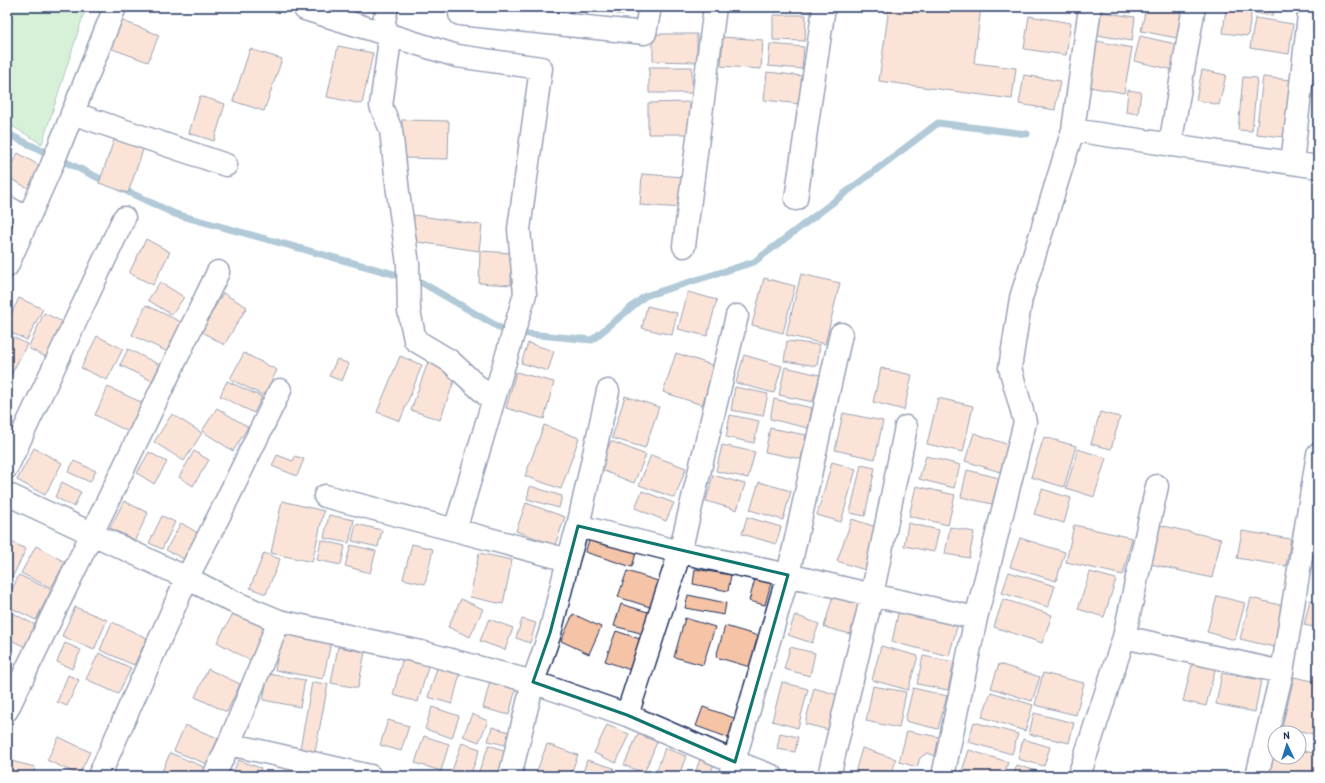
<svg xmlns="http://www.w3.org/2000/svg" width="1325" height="783" viewBox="0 0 1325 783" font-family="'Patrick Hand',sans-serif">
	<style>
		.green { fill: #a4e0a7; stroke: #608882 }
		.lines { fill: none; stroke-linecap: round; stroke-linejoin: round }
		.stream { stroke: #548aa7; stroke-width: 7 }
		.building { fill: #f5c3a6; stroke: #1b2f5e }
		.minor-casing { stroke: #1b2f5e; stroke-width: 25 }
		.minor { stroke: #fff; stroke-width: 22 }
		.marked { fill: none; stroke: #0f766e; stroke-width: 3; stroke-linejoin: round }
	</style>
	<rect width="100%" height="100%" fill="#fff"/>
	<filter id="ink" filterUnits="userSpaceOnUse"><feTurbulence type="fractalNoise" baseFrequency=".025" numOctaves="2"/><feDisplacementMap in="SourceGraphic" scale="8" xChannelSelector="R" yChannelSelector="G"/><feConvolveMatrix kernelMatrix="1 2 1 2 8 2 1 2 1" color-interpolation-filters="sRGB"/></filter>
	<g filter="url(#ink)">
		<!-- green -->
		<path class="green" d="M7,7H86L42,144L7,123Z"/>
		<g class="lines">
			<!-- stream -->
			<path class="stream" d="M7,133L18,139L109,183
				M120,188L175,214L419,281L507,332L592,340L645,296L754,262L938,123L1027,134"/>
		</g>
		<!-- building -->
		<path class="building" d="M586,7H625L623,15Z
			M664,7H705L664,8Z
			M778,7H813L812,11L778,9Z
			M853,7H882V10L853,9Z
			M889,7H981L974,63L1016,68L1012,99L879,81Z
			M1146,7H1161L1183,12L1177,38L1141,31Z
			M1226,7H1252L1248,36L1223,33Z
			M1256,7H1273L1272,16L1255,13Z
			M1101,12L1135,17L1132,41L1097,35Z
			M773,15H806L805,41L773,40Z
			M1029,16L1071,23L1066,55L1024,49Z
			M1255,18L1293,24L1289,54L1250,48Z
			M118,19L159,35L148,62L107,47Z
			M653,34H697V62L653,61Z
			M1140,36L1180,45L1174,70L1134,61Z
			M723,37L763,40L761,69L721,66Z
			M1097,41L1132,48L1124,93L1089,87Z
			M770,44L804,47L802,69L768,66Z
			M338,46L373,53L362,104L327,97Z
			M250,49L282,59L264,111L233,101Z
			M649,67H692V93H649Z
			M1202,70L1226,75L1219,105L1196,100Z
			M767,72L803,76L800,104L764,100Z
			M1024,75L1060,81L1055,110L1019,104Z
			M1243,77L1257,78L1252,131L1238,130Z
			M1263,77L1291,80L1284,137L1256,134Z
			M1128,90L1141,92L1138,114L1126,112Z
			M200,96L225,104L214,141L189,133Z
			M690,102V134H648V103Z
			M402,120L449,121L448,159L402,158Z
			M115,137L144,147L128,193L99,183Z
			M18,153L40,166L28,188L7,177V172Z
			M642,174L684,177L682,208L640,205Z
			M414,215L482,225L479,251L411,241Z
			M146,239L170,252L153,285L129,273Z
			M480,251L512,253L511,285L479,283Z
			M801,274L840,283L825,344L786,335Z
			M764,278L795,286L783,333L752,325Z
			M160,282L184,297L172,315L148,300Z
			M688,292L717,300L707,336L678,329Z
			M223,293L247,307L224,345L201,331Z
			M19,298L43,309L27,340L7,331V323Z
			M146,305L183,323L168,352L132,335Z
			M647,306L677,313L672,335L642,328Z
			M44,313L69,325L52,360L28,348Z
			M7,334L27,344L9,379L7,378Z
			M97,336L123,349L107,380L81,368Z
			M787,341L820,345L817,366L784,361Z
			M528,343L554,351L548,371L521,363Z
			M128,349L160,365L152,381L120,365Z
			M244,353L277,370L264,396L230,379Z
			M676,353L715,366L702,405L663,392Z
			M744,355L782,366L774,393L736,383Z
			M400,356L422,365L400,421L377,412Z
			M337,359L349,364L342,381L329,376Z
			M428,362L457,373L440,420L411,410Z
			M785,367L820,375L813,402L779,395Z
			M881,368L912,375L904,410L873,402Z
			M516,372L554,382L544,419L506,408Z
			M227,381L262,397L254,413L220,396Z
			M108,387L143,403L129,432L95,415Z
			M735,387L768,394L763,416L731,410Z
			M625,396L659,407L645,448L612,438Z
			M938,398L973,406L963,452L927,444Z
			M774,399L812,408L808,428L770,419Z
			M217,408L248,427L233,451L202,431Z
			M1100,412L1120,417L1111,449L1091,444Z
			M843,413L883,421L875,459L835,450Z
			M172,414L202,433L184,461L154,442Z
			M730,415L759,421L754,443L726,437Z
			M7,420L17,425L11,437L7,435Z
			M544,425L579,438L561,489L525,476Z
			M770,428L806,435L801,459L765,452Z
			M974,433L1009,445L1000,472L965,461Z
			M1044,437L1076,446L1064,487L1031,477Z
			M611,441L646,455L634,483L599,469Z
			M722,445L755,452L748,478L716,471Z
			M34,448L62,463L45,495L17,480Z
			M1078,449L1106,458L1094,497L1066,488Z
			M194,451L209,460L193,486L179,477Z
			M149,452L167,462L154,484L137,473Z
			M277,455L293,461L295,456L304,459L297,476L272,466Z
			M651,455L686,468L675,498L639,485Z
			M926,456L960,465L954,488L919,479Z
			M74,461L96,471L90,482L68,472Z
			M832,462L856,469L841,522L817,515Z
			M861,465L875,468L865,516L850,513Z
			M967,470L999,478L992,504L961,497Z
			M713,475L745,484L737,510L706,501Z
			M62,482L81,492L74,507L55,497Z
			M759,482L791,491L783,520L750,510Z
			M530,486L562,496L559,508L527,499Z
			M916,486L955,495L948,525L909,516Z
			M1042,489L1071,498L1064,523L1034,514Z
			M642,491L674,503L666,521L635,508Z
			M124,501L148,513L135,540L110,528Z
			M282,501L324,511L312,562L271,553Z
			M526,503L565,517L555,545L516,531Z
			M329,515L354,520L349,543L324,538Z
			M162,516L175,522L162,549L149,543Z
			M747,517L781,527L776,544L742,534Z
			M852,519L879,528L865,570L837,561Z
			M181,523L198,533L184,559L166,550Z
			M908,523L939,530L934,552L904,546Z
			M356,524L382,530L378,547L352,541Z
			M1155,524L1221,539L1212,578L1146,563Z
			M1074,525L1132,538L1123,575L1066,562Z
			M950,527L974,532L969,558L945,554Z
			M1242,531L1291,539L1286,566L1237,558Z
			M592,532L638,547L632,567L585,552Z
			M1020,538L1065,552L1056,581L1010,567Z
			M7,540L26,549L11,580L7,578Z
			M321,540L345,546L341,565L317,560Z
			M412,544L433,549L425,584L403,579Z
			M351,545L376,551L370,573L345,566Z
			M36,546L65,562L51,588L21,573Z
			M264,553L280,559L266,594L250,588Z
			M479,553L512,560L503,604L470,597Z
			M695,569L731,575L728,591L693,584Z
			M627,571L661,582L653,608L618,597Z
			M1009,572L1055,586L1048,607L1002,593Z
			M1090,572L1116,579L1104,617L1078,609Z
			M19,575L51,590L36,620L7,606V599Z
			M755,579L771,583L765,605L749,601Z
			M834,592L860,600L850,634L824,627Z
			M688,595L726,603L724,615L685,608Z
			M1217,596L1245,603L1235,640L1207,632Z
			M1251,598L1284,606L1274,647L1240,639Z
			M461,599L483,609L470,637L448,627Z
			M1003,599L1052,615L1042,643L994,627Z
			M1310,600L1318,602V628L1304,625Z
			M621,604L651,613L644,634L614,626Z
			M75,607L107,620L94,650L62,636Z
			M899,609L958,623L949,656L892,642Z
			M7,610L39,627L27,648L7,638Z
			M234,612L268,630L251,661L217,642Z
			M573,614L601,627L589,654L561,641Z
			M795,615L819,624L812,643L788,635Z
			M685,618L715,627L703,665L674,657Z
			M489,619L513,628L505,650L480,641Z
			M522,619L536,623L530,643L516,638Z
			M112,622L147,638L134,665L100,650Z
			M725,626L759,636L750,667L716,657Z
			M616,631L646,641L636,672L605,661Z
			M282,634L331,643L323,679L275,670Z
			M65,643L81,650L72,669L57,662Z
			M881,646L918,656L908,690L872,680Z
			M338,647L365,652L358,688L331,683Z
			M790,647L815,653L810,676L784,669Z
			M99,653L131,668L118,694L86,679Z
			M923,656L954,662L948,690L917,684Z
			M403,657L429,663L418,702L393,695Z
			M1194,657L1217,662L1206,706L1183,701Z
			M999,664L1040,677L1032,701L991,688Z
			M437,668L460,674L452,704L428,697Z
			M208,669L240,684L227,712L195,697Z
			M1043,673L1084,683L1076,715L1035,705Z
			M1222,673L1261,680L1255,712L1216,704Z
			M268,674L305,680L300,707L263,700Z
			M68,675L79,680L67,706L57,702Z
			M1294,677L1318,682V735L1282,727Z
			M490,681L516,688L509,715L483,708Z
			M312,682L328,684L315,752L300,749Z
			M782,682L808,689L798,728L772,721Z
			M873,686L906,692L899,728L866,721Z
			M814,688L838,695L829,730L805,724Z
			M913,688L947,696L938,729L905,721Z
			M991,692L1033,705L1025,731L982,717Z
			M432,707L459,716L452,738L425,729Z
			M703,707L740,720L732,739L696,726Z
			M1034,713L1074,723L1069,743L1029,734Z
			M472,714L488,721L479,742L463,736Z
			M388,720L409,726L401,751L380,745Z
			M974,722L1018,734L1012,754L968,742Z
			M185,725L218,738L207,764L174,751Z
			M607,725L629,734L616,763L594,753Z
			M492,727L513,733L510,746L488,741Z
			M907,731L944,738L939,757L927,753L920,758L917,767L899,762Z
			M780,733L798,737L795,752L777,749Z
			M638,734L657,742L644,773L624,765Z
			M424,736L449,744L441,771L415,763Z
			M59,737L90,752L79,775L47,760Z
			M1023,739L1050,747L1044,766L1018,759Z
			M462,743L480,749L470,776H450Z
			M547,744L578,755L570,776H535Z
			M489,745L509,752L499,776H477Z
			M665,748L686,756L679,776L655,775Z
			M862,748L896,759L891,776H854Z
			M1275,749V757H1299V750L1318,754V776H1269Z
			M969,750L1008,762L1004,776H967L961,774Z
			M170,753L204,767L200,776H165L161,774Z
			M700,759L714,764L710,776H694Z
			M7,760L35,767L33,776H7Z
			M238,760L261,768L258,776H232Z
			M587,760L614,768L611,776H582Z
			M1017,765L1043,773L1042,776H1013Z
			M308,771L341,776H307Z"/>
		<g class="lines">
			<defs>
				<path id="minor" d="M387,7L384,21L389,47L381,106L391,130L398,192L408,264L409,311L415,340L450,361L493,401
					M461,7L460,14L645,33L650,7
					M305,9L457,56L541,68L519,229L525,294L455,530L325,496
					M72,113L226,165
					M1073,130L1318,167
					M1170,145L1194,7
					M1292,163L1310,7
					M796,199L824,7
					M7,207L28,219
					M684,246L715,7
					M7,266L51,167L115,7
					M7,467L124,218
					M7,494L187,578L234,602L279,621L421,652L533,682L627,715L735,762L772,776
					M578,526L680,552L788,575L872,595L976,618
					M455,530L568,560
					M1124,637L1157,486
					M7,710L218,272
					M627,715L680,552L737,316
					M229,744L370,776
					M730,775L788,575L841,334
					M99,776L187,578L221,512L280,390
					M214,776L229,744L279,621
					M510,776L533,682L550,633L568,560L578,526L608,391
					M829,776L872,595L906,427
					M943,776L976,618L1025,422L1010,368L1021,298L1073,130L1090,7
					M1079,776L1124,637L1282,672
					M1257,776L1282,672L1318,454"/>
			</defs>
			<!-- minor casing -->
			<use href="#minor" class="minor-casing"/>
			<!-- minor -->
			<use href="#minor" class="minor"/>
		</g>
	</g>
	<!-- marked area -->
	<path d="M0 0H1325V783H0ZM578,526L788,575L735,762L627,715L533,682L550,633Z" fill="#fff" fill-opacity=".55" fill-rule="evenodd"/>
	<path class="marked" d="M578,526L788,575L735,762L627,715L533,682L550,633Z"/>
	<!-- margin -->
	<rect width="1325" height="783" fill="none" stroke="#fff" stroke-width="24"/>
	<rect x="12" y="12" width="1301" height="759" fill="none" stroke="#1b2f5e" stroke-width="1.5" filter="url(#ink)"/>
	<!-- north arrow -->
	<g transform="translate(1287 745) rotate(356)"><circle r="19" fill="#ffffff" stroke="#a4acbf"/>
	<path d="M0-3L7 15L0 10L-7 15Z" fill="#1f6fb2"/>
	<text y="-6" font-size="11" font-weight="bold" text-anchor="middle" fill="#1b2f5e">N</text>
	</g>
</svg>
